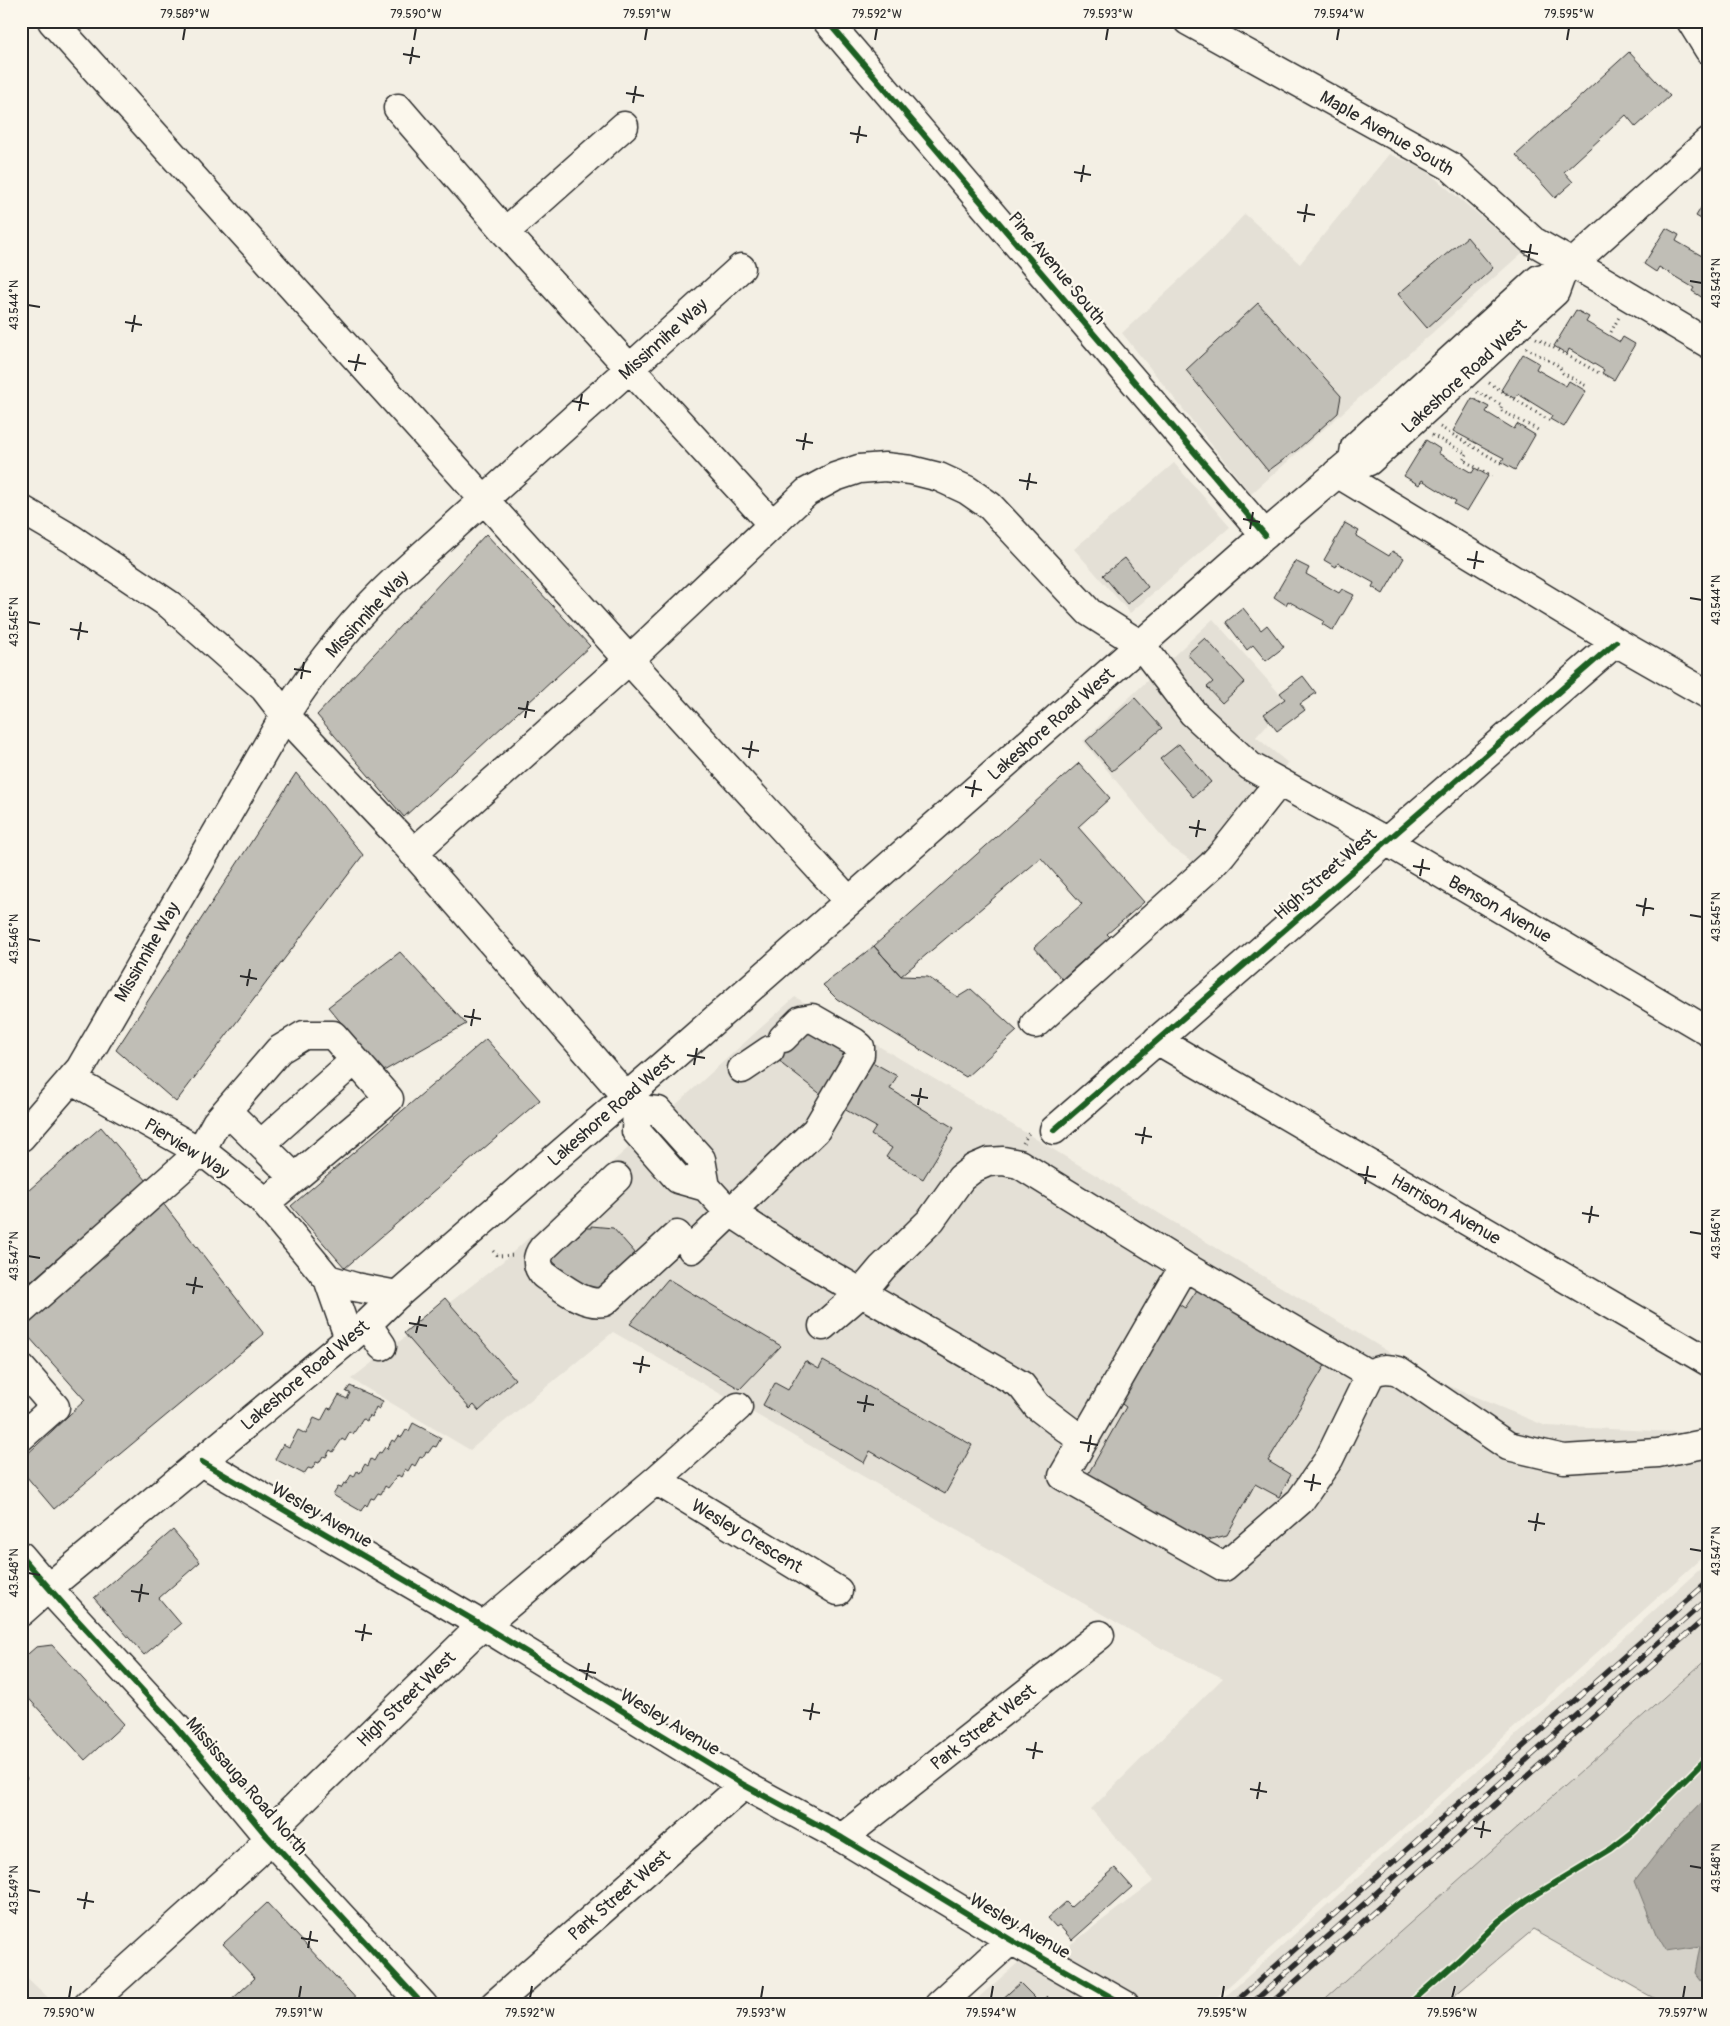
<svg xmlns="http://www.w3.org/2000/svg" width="1730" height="2026" viewBox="0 0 1730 2026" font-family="Pangolin,sans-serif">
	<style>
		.built { fill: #e4e0d6 }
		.green { fill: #d5d2c9; stroke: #807e7a }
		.water { fill: #aca9a2; stroke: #787772 }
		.building { fill: #c0beb6; stroke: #2b2b2b }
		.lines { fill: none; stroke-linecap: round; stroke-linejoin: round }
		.minor-casing { stroke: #2b2b2b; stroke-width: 31 }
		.major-casing { stroke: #2b2b2b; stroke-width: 31 }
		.path { stroke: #2b2b2b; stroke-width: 3; stroke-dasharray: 1 4; stroke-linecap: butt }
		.minor { stroke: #fbf7ec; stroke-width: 28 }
		.major { stroke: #fbf7ec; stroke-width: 28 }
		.rail-casing { stroke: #2b2b2b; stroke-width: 5.5 }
		.rail { stroke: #fbf7ec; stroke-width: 4; stroke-dasharray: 11; stroke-linecap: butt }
		.cycleway-casing { stroke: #fbf7ec; stroke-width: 9 }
		.cycleway { stroke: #1b5e20; stroke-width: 6 }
		.ticks { fill: none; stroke: #2b2b2b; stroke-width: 2 }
		.labels { text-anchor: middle; stroke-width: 5; stroke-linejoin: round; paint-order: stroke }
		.street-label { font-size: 18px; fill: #2b2b2b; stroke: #fbf7ec }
		.neatline { fill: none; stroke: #2b2b2b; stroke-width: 2 }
		.ticks-label { font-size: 12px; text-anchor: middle; fill: #2b2b2b }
	</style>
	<rect width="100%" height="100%" fill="#f3efe4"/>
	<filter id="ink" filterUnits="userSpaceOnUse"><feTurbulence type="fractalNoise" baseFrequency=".02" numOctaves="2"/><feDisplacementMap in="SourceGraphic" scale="10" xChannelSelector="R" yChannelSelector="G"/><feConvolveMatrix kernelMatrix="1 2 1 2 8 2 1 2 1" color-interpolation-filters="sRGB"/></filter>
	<g filter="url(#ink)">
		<!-- built -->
		<path class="built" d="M1389,154L1423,168L1523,252L1251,494L1122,333L1209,252L1245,214L1300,264Z
			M1174,463L1230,527L1130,613L1074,549Z
			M1213,619L1287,702L1256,737L1288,763L1202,868L1170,846L1083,741Z
			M795,997L1011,1124L1437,1381L1546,1426L1697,1433L1709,1422V1551L1208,2005H1149L1058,1954L1154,1881L1091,1809L1223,1678L1161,1648L613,1332L470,1450L351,1379L502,1262Z
			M1709,1561V1656L1318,2005H1216Z
			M1020,1961L1038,1970L1096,2005H970Z
			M21,1972L54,2003L53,2005H21Z"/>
		<!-- green -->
		<path class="green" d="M1709,1657V2005H1666L1533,1930L1443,2005H1318Z"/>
		<!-- water -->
		<path class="water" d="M1709,1795V1991L1695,1973L1700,1946L1666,1951L1656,1934L1635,1881L1673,1832Z"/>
		<!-- building -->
		<path class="building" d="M1629,52L1670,96L1636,127L1626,115L1564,172L1573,182L1555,198L1516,155Z
			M1709,195V222L1708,223L1696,216Z
			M1666,228L1679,235L1676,241L1709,260V289L1703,298L1692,291L1694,288L1659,267L1656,272L1644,264Z
			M1467,237L1493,268L1427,328L1398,294Z
			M1258,303L1341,396L1338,413L1298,449L1268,471L1186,370Z
			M1576,310L1589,317L1586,322L1620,342L1623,337L1635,344L1614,380L1602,373L1604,370L1569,349L1567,354L1554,346Z
			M1523,354L1539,363L1536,369L1566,386L1569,381L1586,391L1564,427L1550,419L1552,415L1518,394L1515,399L1501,390Z
			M1472,398L1489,407L1486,412L1514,429L1517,424L1535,435L1515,470L1501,462L1504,458L1453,431Z
			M1426,440L1440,449L1438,453L1472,473L1475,468L1488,476L1467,511L1454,504L1456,501L1422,480L1419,485L1404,476Z
			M1345,523L1359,531L1356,536L1389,556L1392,551L1404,558L1383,594L1372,587L1374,583L1338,563L1336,567L1324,560Z
			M486,534L590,646L404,817L317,715Z
			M1125,558L1148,587L1127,604L1103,575Z
			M1295,561L1309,568L1306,574L1339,593L1342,589L1354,595L1333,631L1322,624L1324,621L1288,601L1286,605L1274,597Z
			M1243,608L1261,630L1267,625L1284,647L1266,661L1253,645L1247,650L1226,622Z
			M1205,638L1245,682L1222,703L1207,687L1213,682L1187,654Z
			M1303,676L1316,693L1300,704L1305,710L1277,731L1264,714L1285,699L1280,693Z
			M1135,698L1162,728L1112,771L1086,741Z
			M1179,744L1211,782L1193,797L1160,759Z
			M1079,763L1110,798L1078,827L1144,902L1107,934L1119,946L1107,957L1098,947L1062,979L1034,947L1082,904L1041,858L901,976L874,946Z
			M296,773L363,855L176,1102L116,1050Z
			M874,946L901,976L928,977L958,997L971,989L1017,1031L966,1077L837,999L823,985Z
			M400,952L466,1024L382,1072L328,1007Z
			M806,1024L854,1053L827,1099L783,1065L764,1040L775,1031Z
			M486,1039L540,1100L345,1268L291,1206Z
			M867,1059L897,1076L890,1089L954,1128L923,1179L886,1157L892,1148L871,1135L876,1127L837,1105Z
			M101,1127L147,1181L21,1290V1197Z
			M162,1202L264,1334L54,1509L21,1470V1460L85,1400L21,1328V1325Z
			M591,1226L613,1228L637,1255L594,1299L547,1256L572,1230L578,1236L585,1228H591Z
			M668,1279L781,1346L740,1389L630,1324Z
			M1201,1284L1330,1357L1268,1461L1291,1475L1279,1497L1255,1484L1227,1535L1204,1541L1088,1474L1126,1407L1119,1402L1177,1303L1185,1308Z
			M445,1298L515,1379L479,1411L474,1405L470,1409L404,1333Z
			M805,1361L819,1369L823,1361L972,1445L945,1494L870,1451L864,1463L763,1405L775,1383L788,1390Z
			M350,1386L383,1401L379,1409L376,1407L372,1417L369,1415L367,1421L363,1419L353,1434L350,1432L345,1441L342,1439L333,1452L330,1450L326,1457L323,1456L319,1463L316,1462L312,1469L308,1468L304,1474L275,1459L283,1444L289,1447L298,1430L306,1434L314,1418L321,1421L328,1408L331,1409L339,1395L347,1399L350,1393L346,1392Z
			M413,1423L441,1438L436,1447L433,1446L428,1453L426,1452L422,1458L420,1457L415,1466L412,1464L408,1471L405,1469L401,1477L398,1475L388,1488L385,1486L381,1494L378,1493L374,1499L371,1498L367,1506L365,1504L361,1511L333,1495L338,1487L341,1488L344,1483L346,1484L351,1475L354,1477L357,1471L360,1473L365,1464L368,1466L371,1459L374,1461L379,1452L381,1453L385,1447L387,1449L392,1440L395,1442L399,1436L402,1437L406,1430L409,1431Z
			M173,1530L200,1562L159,1598L181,1624L144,1655L94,1598Z
			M52,1645L124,1724L85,1760L21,1690V1660L36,1647Z
			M21,1772L27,1778L21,1784Z
			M1115,1868L1132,1887L1072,1940L1059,1925L1056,1927L1048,1918L1066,1902L1071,1907Z
			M267,1903L362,2005H226L255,1978L223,1944Z
			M1020,1983L1035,1998L1028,2005H1002L999,2002Z
			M1047,1996L1055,2005H1037Z"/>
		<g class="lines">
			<defs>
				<path id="minor" d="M52,21L629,660L807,492L835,477L859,469L885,467L911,470L939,477L967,490L990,506L1089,612L1141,645L1193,713L1250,766L1386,841L1709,1032
					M827,21L1265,535
					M1188,21L1450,166L1533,241L1598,278L1709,344
					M1691,21L1709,50
					M398,108L505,232L772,524
					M505,232L624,126
					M1337,473L1616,642L1709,695
					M21,509L72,539L170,605L264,688L285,715L398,835L637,1109L658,1111L701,1159L706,1187L726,1209L796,1255L1021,1385L1037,1406L1083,1441
					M413,853L629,660L849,901
					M1035,1024L1212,865L1222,854L1279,782
					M1157,1040L1709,1362
					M742,1069L770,1050
					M72,1080L208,1156L260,1197L328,1279L349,1339
					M637,1109L636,1131L678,1179L706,1187
					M227,1111L295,1178
					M1054,1130L1616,642
					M21,1137L80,1069L285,715C317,665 354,618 397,578L741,268
					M261,1144L355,1060
					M617,1178L543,1248C536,1257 536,1266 544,1275C561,1286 583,1306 604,1302L677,1235
					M692,1249L816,1130L860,1055V1047L854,1042L812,1018L801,1020L783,1038
					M328,1279L355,1287L397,1295
					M21,1311L200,1152L216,1123L279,1050L304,1035H333L389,1099L265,1203
					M367,1324L382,1346
					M823,1326L861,1293L882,1268L931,1220L961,1178L974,1168L988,1162L1003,1161L1019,1164L1184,1266L1370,1375L1329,1459L1300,1501L1224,1567L1063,1476L1184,1266
					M21,1368L55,1407L21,1437
					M1370,1375C1378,1368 1388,1368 1398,1371L1508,1446L1564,1459L1658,1453L1709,1443
					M202,1462L482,1625L744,1785L842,1838L1011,1940L1125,2005
					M656,1480L838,1591
					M21,1556L48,1588
					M842,1838L1100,1635
					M88,2005L255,1855L267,1836L287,1815L470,1637L656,1480L738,1407
					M494,2005L744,1785
					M939,2005L1011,1940"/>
				<path id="major" d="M1353,460L1364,463L1369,461L1555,292L1562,273
					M48,1588L177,1728L267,1836L423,2005
					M21,1612L48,1588L367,1324L397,1295L662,1066L1265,535L1353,460L1355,447L1539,279L1562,273L1709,141"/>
			</defs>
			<!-- minor casing -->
			<use href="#minor" class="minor-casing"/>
			<!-- major casing -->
			<use href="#major" class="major-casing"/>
			<!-- path -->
			<path class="path" d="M1611,332L1619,317
				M1536,338L1599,373
				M1526,348L1559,366L1563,373L1588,387
				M1489,383L1550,421
				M1477,392L1502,405L1500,410L1540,431
				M1440,427L1504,465
				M1432,435L1467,454L1463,460L1492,476
				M1023,1143L1030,1131
				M493,1251L498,1256L515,1255"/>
			<!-- minor -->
			<use href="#minor" class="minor"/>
			<!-- major -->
			<use href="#major" class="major"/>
			<defs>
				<path id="rail" d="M1232,2005L1709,1581
					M1250,2005L1709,1598
					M1269,2005L1709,1615"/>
			</defs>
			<!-- rail casing -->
			<use href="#rail" class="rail-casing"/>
			<!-- rail -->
			<use href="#rail" class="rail"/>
			<defs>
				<path id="cycleway" d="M827,21L1265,535
					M1054,1130L1616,642
					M202,1462L482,1625L744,1785L842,1838L1011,1940L1125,2005
					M21,1556L70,1612L177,1728L267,1836L423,2005
					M1408,2005L1460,1959L1499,1921L1527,1900L1611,1849L1633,1832L1709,1756"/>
			</defs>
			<!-- cycleway casing -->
			<use href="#cycleway" class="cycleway-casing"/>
			<!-- cycleway -->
			<use href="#cycleway" class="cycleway"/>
		</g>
	</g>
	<!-- ticks -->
	<path class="ticks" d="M183,40L185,28M414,40L416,28M645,40L647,28M875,40L877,28M1106,40L1108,28M1337,40L1339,28M1567,40L1569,28M403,54L420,57M410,64L413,47M626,93L644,96M633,103L636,86M850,133L867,136M857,143L860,126M1074,172L1091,175M1081,182L1084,165M1297,212L1315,215M1304,222L1307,204M1521,251L1538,254M1528,261L1531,244M1690,281L1702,283M28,305L40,307M125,322L142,325M132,332L135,315M348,361L366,364M355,371L359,354M572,401L589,404M579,411L582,394M796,440L813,443M803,450L806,433M1019,480L1037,483M1027,490L1030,473M1243,519L1260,522M1250,529L1253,512M1467,559L1484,562M1474,569L1477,551M1690,598L1702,600M28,622L40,624M70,629L88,632M78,640L81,622M294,669L311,672M301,679L304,662M518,708L535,711M525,718L528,701M742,748L759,751M749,758L752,741M965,787L982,790M972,797L975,780M1189,827L1206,830M1196,837L1199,820M1413,866L1430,869M1420,876L1423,859M1636,905L1654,909M1690,915L1702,917M1643,916L1646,898M28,939L40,941M240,976L257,979M247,986L250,969M464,1016L481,1019M471,1026L474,1009M687,1055L705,1058M694,1065L697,1048M911,1095L928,1098M918,1105L921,1088M1135,1134L1152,1137M1142,1144L1145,1127M1358,1174L1376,1177M1365,1184L1368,1166M1582,1213L1599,1216M1589,1223L1592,1206M1690,1232L1702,1234M28,1256L40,1258M186,1284L203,1287M193,1294L196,1277M409,1323L427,1326M416,1333L420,1316M633,1363L650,1366M640,1373L643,1356M857,1402L874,1405M864,1412L867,1395M1080,1442L1098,1445M1088,1452L1091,1435M1304,1481L1321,1484M1311,1491L1314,1474M1528,1521L1545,1524M1535,1531L1538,1513M1690,1549L1702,1551M28,1573L40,1575M131,1591L149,1594M139,1602L142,1584M355,1631L372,1634M362,1641L365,1624M579,1670L596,1673M586,1680L589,1663M803,1710L820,1713M810,1720L813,1703M1026,1749L1043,1752M1033,1759L1036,1742M1250,1789L1267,1792M1257,1799L1260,1782M1474,1828L1491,1831M1481,1838L1484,1821M1690,1866L1702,1868M28,1890L40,1892M77,1899L94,1902M84,1909L87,1892M301,1938L318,1941M308,1948L311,1931M69,1998L71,1986M299,1998L301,1986M530,1998L532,1986M761,1998L763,1986M991,1998L993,1986M1222,1998L1224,1986M1452,1998L1455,1986M1683,1998L1685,1986"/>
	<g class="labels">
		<!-- street labels -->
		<g class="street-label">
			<text transform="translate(1387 133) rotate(30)" y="6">Maple Avenue South</text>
			<text transform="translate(1057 268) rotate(50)" y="6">Pine Avenue South</text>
			<text transform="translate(663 339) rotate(-42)" y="6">Missinnihe Way</text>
			<text transform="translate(1464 376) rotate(-42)" y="6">Lakeshore Road West</text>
			<text transform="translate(367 614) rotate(-47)" y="6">Missinnihe Way</text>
			<text transform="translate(1051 724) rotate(-41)" y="6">Lakeshore Road West</text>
			<text transform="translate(1325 874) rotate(-41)" y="6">High Street West</text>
			<text transform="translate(1500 909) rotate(30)" y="6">Benson Avenue</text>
			<text transform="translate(147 952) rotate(-60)" y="6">Missinnihe Way</text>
			<text transform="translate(611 1110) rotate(-41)" y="6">Lakeshore Road West</text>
			<text transform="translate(187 1148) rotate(32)" y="6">Pierview Way</text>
			<text transform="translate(1446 1209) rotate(30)" y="6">Harrison Avenue</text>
			<text transform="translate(305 1375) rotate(-40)" y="6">Lakeshore Road West</text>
			<text transform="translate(322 1515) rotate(30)" y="6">Wesley Avenue</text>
			<text transform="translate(747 1536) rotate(31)" y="6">Wesley Crescent</text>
			<text transform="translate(406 1699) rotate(-44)" y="6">High Street West</text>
			<text transform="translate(670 1722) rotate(31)" y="6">Wesley Avenue</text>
			<text transform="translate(983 1727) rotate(-38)" y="6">Park Street West</text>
			<text transform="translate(247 1786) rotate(49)" y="6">Mississauga Road North</text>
			<text transform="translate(619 1895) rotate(-41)" y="6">Park Street West</text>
			<text transform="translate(1020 1926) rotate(30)" y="6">Wesley Avenue</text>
		</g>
	</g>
	<!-- margin -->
	<rect width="1730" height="2026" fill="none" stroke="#fbf7ec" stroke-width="55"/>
	<rect x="28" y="28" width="1674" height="1970" class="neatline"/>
	<g class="ticks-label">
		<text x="185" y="18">79.589°W</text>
		<text x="416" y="18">79.590°W</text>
		<text x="647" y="18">79.591°W</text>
		<text x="877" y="18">79.592°W</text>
		<text x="1108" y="18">79.593°W</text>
		<text x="1339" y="18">79.594°W</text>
		<text x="1569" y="18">79.595°W</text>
		<text transform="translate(1716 283) rotate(-90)" y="4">43.543°N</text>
		<text transform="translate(14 305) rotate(-90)" y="4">43.544°N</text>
		<text transform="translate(1716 600) rotate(-90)" y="4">43.544°N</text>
		<text transform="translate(14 622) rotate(-90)" y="4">43.545°N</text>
		<text transform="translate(1716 917) rotate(-90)" y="4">43.545°N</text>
		<text transform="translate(14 939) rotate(-90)" y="4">43.546°N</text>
		<text transform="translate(1716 1234) rotate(-90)" y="4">43.546°N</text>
		<text transform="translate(14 1256) rotate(-90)" y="4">43.547°N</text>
		<text transform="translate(1716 1551) rotate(-90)" y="4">43.547°N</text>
		<text transform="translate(14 1573) rotate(-90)" y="4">43.548°N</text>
		<text transform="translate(1716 1868) rotate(-90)" y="4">43.548°N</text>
		<text transform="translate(14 1890) rotate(-90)" y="4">43.549°N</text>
		<text x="69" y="2017">79.590°W</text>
		<text x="299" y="2017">79.591°W</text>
		<text x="530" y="2017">79.592°W</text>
		<text x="761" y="2017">79.593°W</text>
		<text x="991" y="2017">79.594°W</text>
		<text x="1222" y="2017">79.595°W</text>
		<text x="1452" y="2017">79.596°W</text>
		<text x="1683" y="2017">79.597°W</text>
	</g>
</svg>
